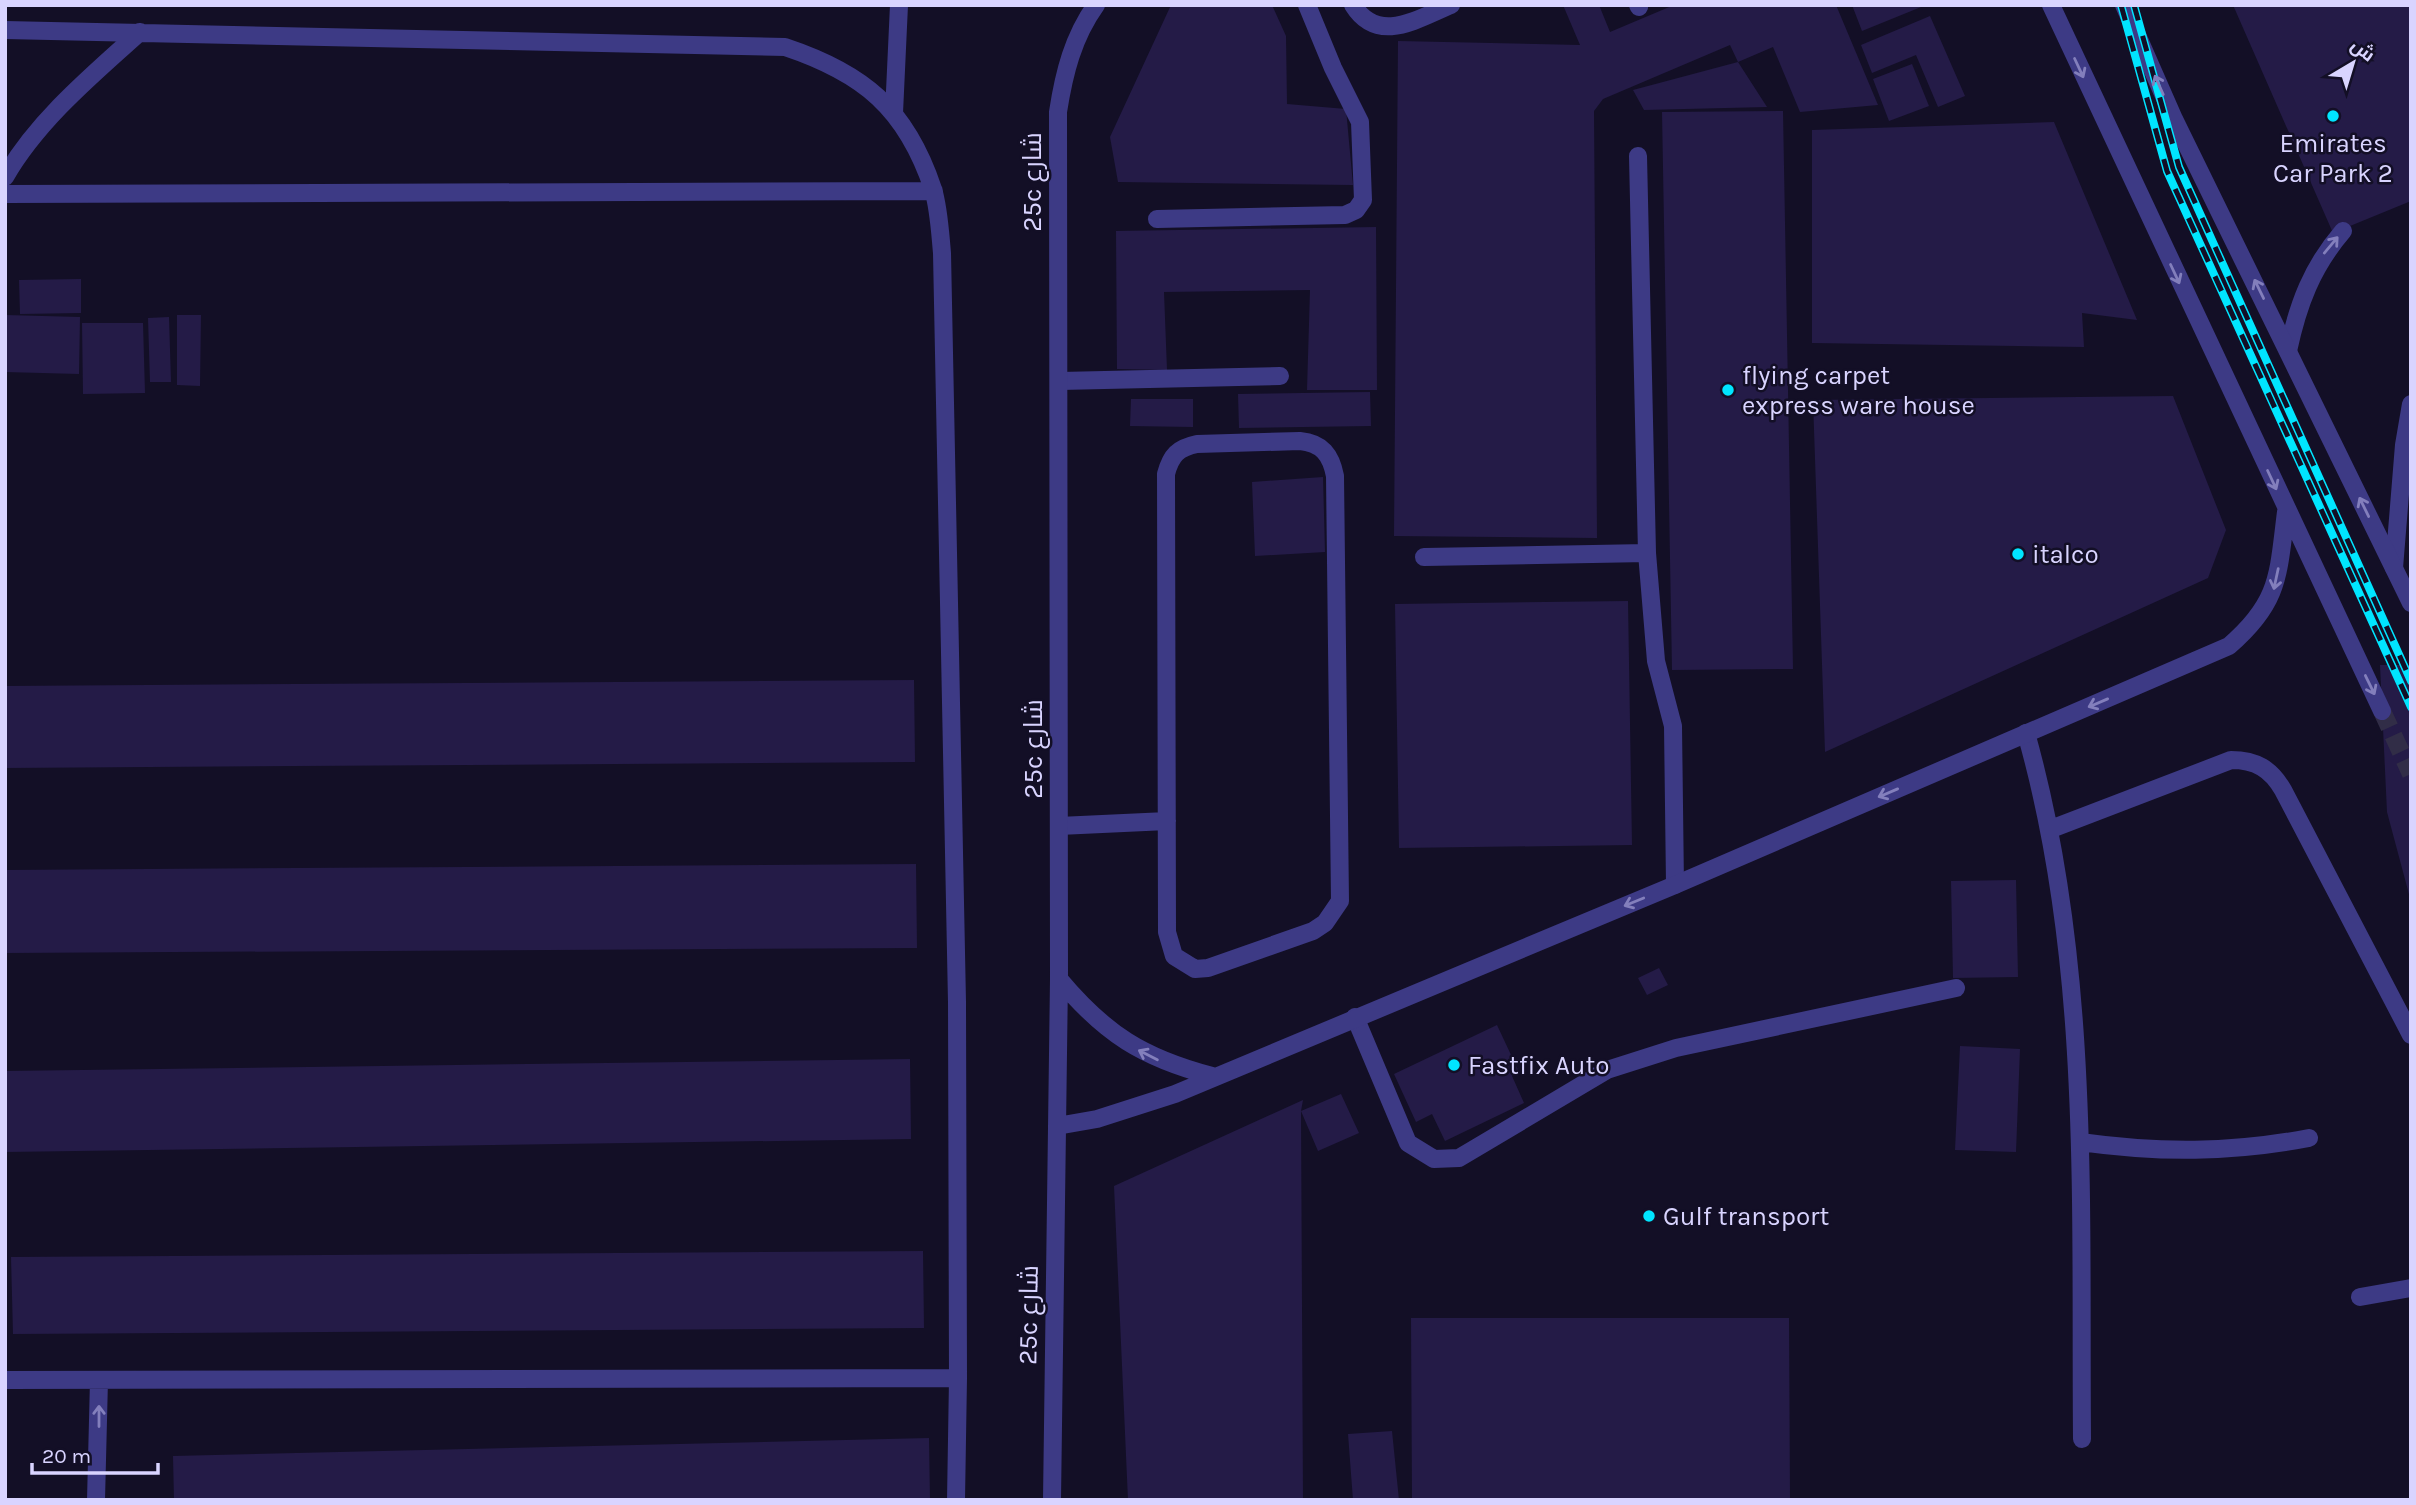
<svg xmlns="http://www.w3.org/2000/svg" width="2416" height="1505" viewBox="0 0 2416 1505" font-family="Karla,Cairo,sans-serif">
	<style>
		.building { fill: #241b47 }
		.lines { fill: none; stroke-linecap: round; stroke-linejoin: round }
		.tertiary-tunnel { stroke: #312d47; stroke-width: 18; stroke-dasharray: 18 9; stroke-linecap: butt }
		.service { stroke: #3d3a85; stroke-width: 18 }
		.tertiary { stroke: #3d3a85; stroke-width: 18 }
		.rail-casing { stroke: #00e5ff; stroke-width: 8 }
		.rail { stroke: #130f26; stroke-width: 5; stroke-dasharray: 16; stroke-linecap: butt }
		.oneway { stroke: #837fbc }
		.poi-dot { fill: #00e5ff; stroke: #130f26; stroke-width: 2.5 }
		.labels { text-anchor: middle; stroke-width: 5; stroke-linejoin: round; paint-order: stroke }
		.poi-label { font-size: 26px; fill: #d9d4ff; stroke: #130f26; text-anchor: start }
		.street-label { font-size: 26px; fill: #d9d4ff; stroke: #130f26 }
	</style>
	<rect width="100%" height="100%" fill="#130f26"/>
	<!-- building -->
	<path class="building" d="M1171,5H1272L1286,36L1287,104L1346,109L1353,185L1118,182L1110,137Z
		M1563,5H1599L1610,32L1674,5H1836L1878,105L1800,112L1773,47L1738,62L1730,45L1603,99L1594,111L1597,538L1394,536L1398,41L1580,45Z
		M1852,5H1926L1862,31Z
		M2233,5H2411V201L2333,233Z
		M1930,16L1965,96L1938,107L1916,55L1872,73L1861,45Z
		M1738,62L1767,107L1644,110L1633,90Z
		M1912,64L1929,106L1889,121L1873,79Z
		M1783,111L1793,669L1672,670L1662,112Z
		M2054,122L2137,320L2082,313L2084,347L1812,343V130Z
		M1376,227L1377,390H1307L1310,290L1164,292L1167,370L1117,369L1116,231Z
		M81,279V313L20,314L19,280Z
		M5,315L80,317L79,374L5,372Z
		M177,315H201L200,386L177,385Z
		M169,317L171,382H150L148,318Z
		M82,323H143L145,393L83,394Z
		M1370,392L1371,426L1239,428L1238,394Z
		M2173,396L2226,530L2208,578L1825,752L1813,400Z
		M1131,399H1193V427L1130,426Z
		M1323,477L1325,552L1255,556L1252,482Z
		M1628,601L1632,845L1399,848L1395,604Z
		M2380,665H2411L2410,898L2387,812Z
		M914,680L915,762L5,768V686Z
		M916,864L917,948L5,953V870Z
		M2016,880L2018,977L1953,978L1951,881Z
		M1659,968L1668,985L1647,995L1638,978Z
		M1497,1025L1519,1072L1512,1076L1524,1103L1445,1141L1432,1114L1416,1122L1394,1074Z
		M1960,1046L2020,1049L2016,1152L1955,1150Z
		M910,1059L911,1139L5,1152V1071Z
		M1341,1094L1359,1133L1318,1151L1301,1111L1303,1500H1128L1114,1186L1303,1100L1301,1111Z
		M923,1251L924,1328L13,1334L11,1257Z
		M1411,1318H1789L1790,1500H1412Z
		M1392,1431L1399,1500H1353L1348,1434Z
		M929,1438L930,1500H174L173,1456Z"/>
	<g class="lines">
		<!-- tertiary-tunnel -->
		<path class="tertiary-tunnel" d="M2382,711L2411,774"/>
		<!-- service -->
		<path class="service" d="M1353,5C1378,45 1417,19 1451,5
			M1638,5L1639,7
			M5,30L785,47C863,73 906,108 933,189C939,209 940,232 942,253L957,1002L958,1378L956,1500
			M894,113L899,5
			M1638,156L1647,553L1656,661L1673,726L1675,885
			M5,177C37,121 92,75 140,32
			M5,194L934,191
			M1157,219L1345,215L1356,210L1363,200L1360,122L1333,68L1307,5
			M2288,351C2298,304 2312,267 2343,231
			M1060,381L1280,376
			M1300,441C1322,443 1331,455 1335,476L1340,901L1325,923L1313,931L1208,968L1195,969L1174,956L1167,932L1166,474C1171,455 1178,448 1197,444Z
			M1424,557L1647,553
			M2394,568L2404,445L2411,404
			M2026,733C2091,963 2080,1203 2082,1439
			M1059,826L1167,821
			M2051,829L2231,760C2256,760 2271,769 2283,790L2411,1035
			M1355,1017L1408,1143L1434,1159L1459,1158L1607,1070L1676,1048L1956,988
			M2080,1142C2159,1153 2231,1153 2309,1138
			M2360,1297L2411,1288
			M5,1380L958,1378
			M96,1500L99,1380"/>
		<!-- tertiary -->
		<path class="tertiary" d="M2051,5L2382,711
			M2124,5L2174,119L2411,603
			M1059,979C1105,1034 1143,1058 1212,1076
			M1057,1126L1097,1119L1175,1094L1675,885L2229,646C2280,602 2278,575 2286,512
			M1052,1500L1059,979L1058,112C1064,73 1073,37 1096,5"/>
		<defs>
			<path id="rail" d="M2121,5L2167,171L2411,707
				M2134,5L2179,167L2411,681"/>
		</defs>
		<!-- rail casing -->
		<use href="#rail" class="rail-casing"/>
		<!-- rail -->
		<use href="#rail" class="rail"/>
	</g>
	<!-- one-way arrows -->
	<defs><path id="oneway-shaft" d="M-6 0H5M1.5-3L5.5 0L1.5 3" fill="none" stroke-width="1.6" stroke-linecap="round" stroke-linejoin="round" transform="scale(1.75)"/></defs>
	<g class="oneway">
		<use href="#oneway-shaft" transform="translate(2079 68) rotate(65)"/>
		<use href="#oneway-shaft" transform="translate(2159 85) rotate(-114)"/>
		<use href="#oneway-shaft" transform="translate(2331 245) rotate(-50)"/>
		<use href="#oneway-shaft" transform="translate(2175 274) rotate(65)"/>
		<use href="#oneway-shaft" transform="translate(2259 289) rotate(-116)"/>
		<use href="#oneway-shaft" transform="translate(2272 480) rotate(65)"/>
		<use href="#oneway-shaft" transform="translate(2364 507) rotate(-116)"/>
		<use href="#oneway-shaft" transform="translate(2276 579) rotate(102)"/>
		<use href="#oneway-shaft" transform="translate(2370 685) rotate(64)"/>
		<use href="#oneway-shaft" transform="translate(2098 703) rotate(157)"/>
		<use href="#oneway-shaft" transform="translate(1888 793) rotate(157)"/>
		<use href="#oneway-shaft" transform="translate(1634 902) rotate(158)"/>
		<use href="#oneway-shaft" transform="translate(1148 1055) rotate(-153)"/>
		<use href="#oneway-shaft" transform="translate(99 1416) rotate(-90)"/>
	</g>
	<!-- markers -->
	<g class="poi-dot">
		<circle cx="2333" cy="116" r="7"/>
		<circle cx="1728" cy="390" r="7"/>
		<circle cx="2018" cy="554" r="7"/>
		<circle cx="1454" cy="1065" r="7"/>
		<circle cx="1649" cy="1216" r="7"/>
	</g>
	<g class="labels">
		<!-- poi labels -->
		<g class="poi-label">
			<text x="2333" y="152" text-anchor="middle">Emirates<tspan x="2333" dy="30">Car Park 2</tspan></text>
			<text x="1742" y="384">flying carpet<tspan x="1742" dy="30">express ware house</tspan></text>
			<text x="2032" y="563">italco</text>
			<text x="1468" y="1074">Fastfix Auto</text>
			<text x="1663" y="1225">Gulf transport</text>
		</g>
		<!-- street labels -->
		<g class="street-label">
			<text transform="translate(1032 182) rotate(-90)" y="9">25c شارع</text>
			<text transform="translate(1033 749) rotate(-90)" y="9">25c شارع</text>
			<text transform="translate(1028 1315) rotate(-89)" y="9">25c شارع</text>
		</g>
	</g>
	<!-- border -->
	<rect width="2416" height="1505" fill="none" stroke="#d9d4ff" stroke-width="14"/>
	<!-- north arrow -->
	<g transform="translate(2353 63) rotate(38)" stroke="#130f26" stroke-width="5" paint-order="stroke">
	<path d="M0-5L12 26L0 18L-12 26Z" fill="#d9d4ff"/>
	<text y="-10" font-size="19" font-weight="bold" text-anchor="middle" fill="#d9d4ff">ش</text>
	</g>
	<!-- scale -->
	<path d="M32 1463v10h126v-10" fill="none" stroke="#d9d4ff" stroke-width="3.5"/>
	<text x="42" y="1463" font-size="21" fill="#d9d4ff" stroke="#130f26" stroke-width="5" paint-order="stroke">20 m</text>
</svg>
